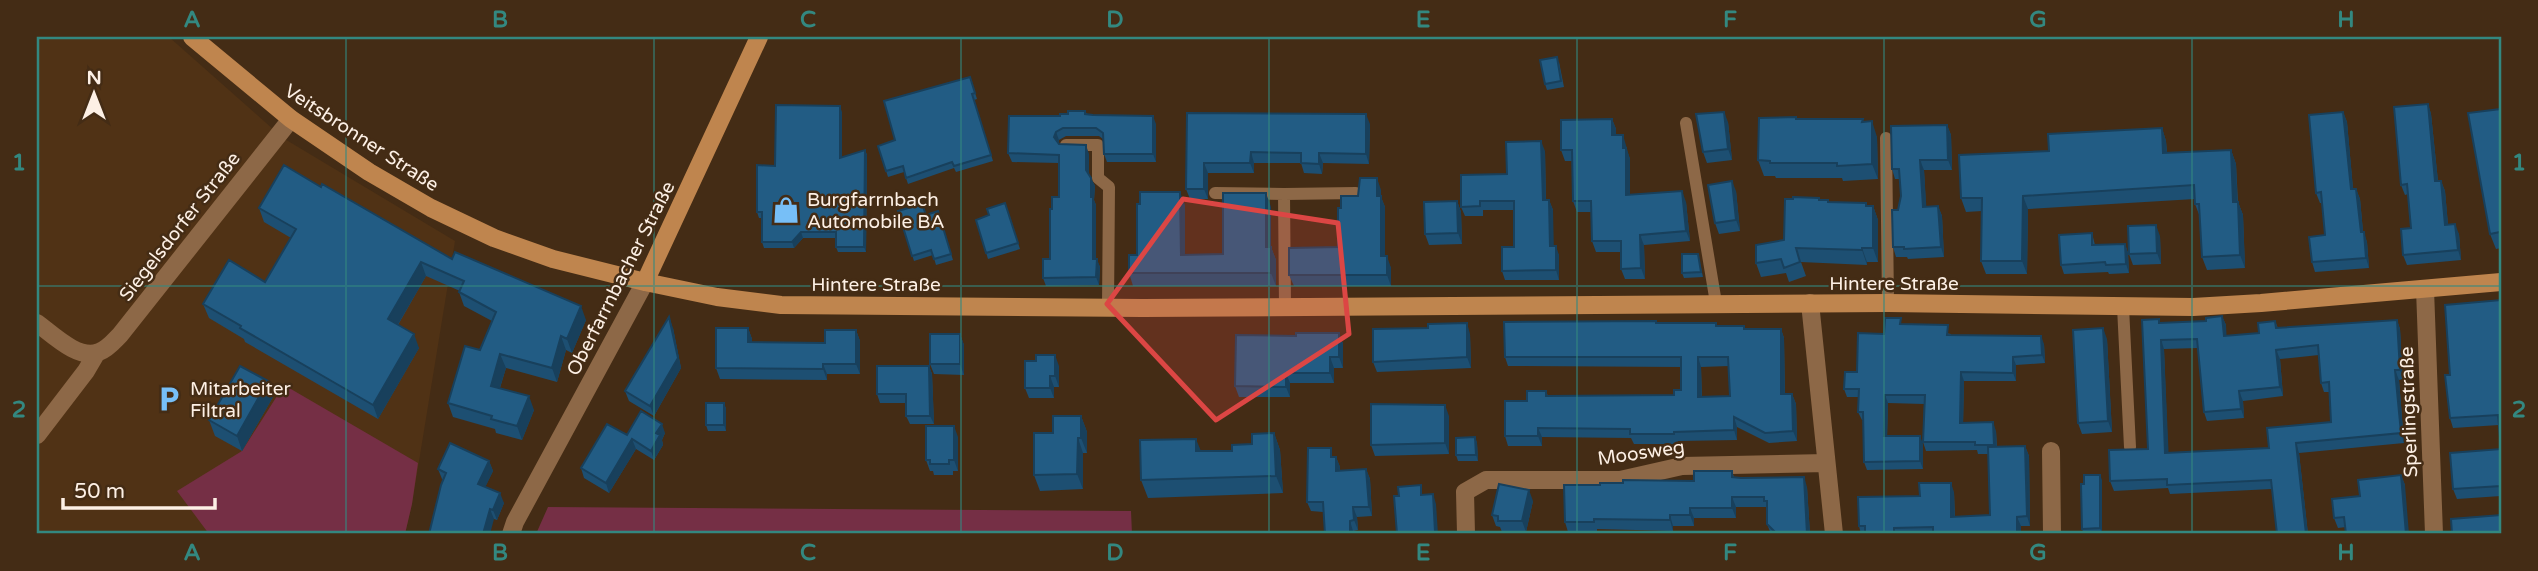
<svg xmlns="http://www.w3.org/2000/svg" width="2538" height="571" viewBox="0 0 2538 571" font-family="'Varela Round',sans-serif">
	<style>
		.built { fill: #503215 }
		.green { fill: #752f45 }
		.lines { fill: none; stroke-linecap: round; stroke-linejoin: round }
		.lane { stroke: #8d6847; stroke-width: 12 }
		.street { stroke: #8d6847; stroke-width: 18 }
		.secondary { stroke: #bf854e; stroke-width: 18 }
		.wall { fill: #1d4f72; fill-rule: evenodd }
		.shaded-wall { fill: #18405c }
		.building { fill: #225c84; stroke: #18405c; stroke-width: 2; fill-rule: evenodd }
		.marked { fill: #dc4644; fill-opacity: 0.2; stroke: #dc4644; stroke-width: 5; stroke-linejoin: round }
		.grid { fill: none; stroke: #338880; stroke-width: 2; stroke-opacity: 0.55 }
		.labels { text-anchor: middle; stroke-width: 5; stroke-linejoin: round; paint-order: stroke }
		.street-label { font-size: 19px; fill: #fdf0e5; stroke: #442c15 }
		.poi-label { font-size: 19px; fill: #fdf0e5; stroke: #442c15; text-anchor: start }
		.neatline { fill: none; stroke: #338880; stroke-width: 2.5 }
		.grid-label { font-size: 23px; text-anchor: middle; font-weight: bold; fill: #338880 }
	</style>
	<rect width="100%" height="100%" fill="#442c15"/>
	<!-- built -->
	<path class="built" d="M37,37H169L283,138L455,241L412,504L405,534H37Z"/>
	<!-- green -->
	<path class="green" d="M284,385L418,463L412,504L405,534H209L177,491L242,451Z
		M548,507L1131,511L1132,534H536Z"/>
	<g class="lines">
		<!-- lane -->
		<path class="lane" d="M1686,123L1716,303
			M1886,138L1888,303
			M1066,145H1098V178L1109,187L1108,307
			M1215,193L1284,194L1285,307
			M1284,194L1356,193
			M2123,307L2130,447"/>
		<!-- street -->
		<path class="street" d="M2425,289L2434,534
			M1810,303L1834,534
			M37,323C52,334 79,361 99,352C108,349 114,341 120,335L291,119
			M37,435L86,371L96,354
			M2051,451L2052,534
			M511,534L515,522L645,282
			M1466,534L1465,492L1486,480H1620L1682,466L1826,463"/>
		<!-- secondary -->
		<path class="secondary" d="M192,37L291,119L369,172L431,208L494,238L553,259L645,282L717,297L781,305L1143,308L1888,303L2193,307L2261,303L2501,282
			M645,282L759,37"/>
	</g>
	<!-- wall -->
	<path class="wall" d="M1559,62L1564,87L1547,90L1545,84Z
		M970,77L977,99L974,100L993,161L956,172L954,168L908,184L904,172L888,177L878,146L895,140Z
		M2428,104L2431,114L2438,181H2441L2445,191L2448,225L2459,234L2461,260L2407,265L2403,255L2411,228L2408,194L2405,195L2401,185Z
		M2501,109V248L2496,249L2490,234Z
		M1085,111L1087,114L1156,124V162H1107L1104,154L1103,139L1099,136H1066L1059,140L1058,143L1059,144L1089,154V175L1095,186L1094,200L1096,205V259L1100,267L1099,285L1046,286L1043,278L1050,259L1052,209L1059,197V163L1012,162L1008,153L1068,114Z
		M842,112V157L865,150L867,155L866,252H838L836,247V238H803L794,248H764L762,242V218H759L757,212L775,166Z
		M2343,112L2347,122L2353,189H2356L2360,199L2363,232L2367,242L2369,268L2315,272L2312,262L2325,235L2322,203H2320L2316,193Z
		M1187,113L1370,124L1369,164L1323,163L1322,174L1304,173L1301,163H1254V173H1208V199H1190L1186,189Z
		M1612,119L1616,129V135L1626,146L1627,151L1630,159V195L1686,202L1690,241L1644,245L1645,279H1625L1621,269V252H1596L1592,241V212H1577L1573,201L1572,161H1565L1561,150Z
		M1797,119L1864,121L1877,137L1878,179L1843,181L1842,178H1776L1775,176H1764L1758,160Z
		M1728,122L1732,160L1707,163L1703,152Z
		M1947,125L1951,135L1952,170H1924L1926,207L1938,206L1942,216L1944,257L1908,259L1907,257H1896L1893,247L1898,210L1901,196L1900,179H1895L1892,169Z
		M2162,128L2166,141L2167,153L2231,150L2236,164L2238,202L2243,215L2245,268L2207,270L2202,257L2200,217L2195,204V199L2028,209L2027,274H1986L1981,261L1982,211L1966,212L1961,198L2049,151Z
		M1545,151L1546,200H1549L1553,210V246L1559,255V280H1505L1502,271L1514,247V210H1483V216H1465L1461,207L1507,174Z
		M321,187L452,259L586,320L572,353L566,350L557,382L506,368L500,388L534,410L522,440L496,433L495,429L453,417L448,403L480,350L492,321L464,306L459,292L460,291L426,276L398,325L419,348L378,419L245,342L244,339L209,318L203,304L265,282L291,238L264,222L259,208Z
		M1381,190V197L1385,207V256L1391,268V286H1294L1289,275L1338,247L1341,208Z
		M1736,191L1740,231L1719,234L1715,223Z
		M1820,200L1829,202L1873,206L1878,220V262H1867V265L1801,262L1806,276L1789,282L1786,273L1761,277L1756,263L1784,240Z
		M1457,201L1461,212L1462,244L1429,245L1425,234Z
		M1005,203L1020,249L988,259L976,220L989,215Z
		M1185,205V255L1223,254L1271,207V247L1276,260V286H1133L1129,273L1137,255Z
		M898,211L926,215L938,211L953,260L936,265L933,255L914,261Z
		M2092,233L2095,245L2125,244L2128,253L2129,273L2109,274L2108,272L2064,274L2061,265Z
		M2160,236L2161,264L2133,265L2129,254Z
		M1698,254L1703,277L1684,278L1682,273Z
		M2501,300L2499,425L2453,428L2450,418V375Z
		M2222,316L2226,325V336L2259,333L2275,321L2278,328L2397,320L2400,329L2403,379L2399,380L2404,443L2299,453L2308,534H2277L2272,489L2170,494L2168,488L2114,491L2110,481L2148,449L2161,323L2206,321ZM2198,348L2204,412L2207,421L2244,418L2243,401L2283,396L2280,359L2319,355L2321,383L2324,392H2329L2331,422L2269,448L2168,453L2164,349Z
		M1657,323L1745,329H1781L1784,338L1785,394H1792L1796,404L1797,441L1769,443L1737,427V440L1678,441V444H1634L1631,438L1542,437V446H1508L1505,436L1527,401L1546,391L1548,396L1674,395L1681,390V367L1508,366L1505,357ZM1729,366L1730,396L1702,397L1701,367Z
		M1903,324L1951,334V335L2044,344L2045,363L2016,365V381H1964L1963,423L1996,431L1997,447L2025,446L2029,456L2030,526H2021V534H1861L1859,526L1920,496L1954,492L1955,517L1990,515L1989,454H1978L1977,450L1926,451L1923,442L1924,404L1888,403L1887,436L1923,444V469L1867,470L1864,462L1863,420H1862L1858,412L1859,397H1847L1844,389L1884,334Z
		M673,328L681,368L654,416L629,401L625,391Z
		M748,328L752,339V342L825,343L856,330L860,341V374H827V380L720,379L716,368Z
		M1339,333L1343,344V368H1334V383H1290V397H1239L1235,386L1296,336Z
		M960,334L964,345V375L934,374L930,364Z
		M1470,334L1471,368L1377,372L1373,362Z
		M2107,339L2112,432L2082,434L2078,423Z
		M929,366L932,374L934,424H910L906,416V403H880L877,394Z
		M1059,366V387H1054V398H1029L1025,388Z
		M268,381L273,397L242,451L215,436L209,420Z
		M724,403L726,409V431H708L706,425Z
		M1081,416L1087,432V453H1083V489L1040,491L1034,475L1053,433Z
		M1449,416V454L1375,456L1371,445Z
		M665,433L662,440L663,445L654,460L636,449L609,493L584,478L581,468L627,435Z
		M1274,433L1280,450L1283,493L1148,498L1141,480L1201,451H1232L1252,444Z
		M958,437V471H953V475H934L933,471H930L926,460Z
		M1475,437L1477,443L1478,461H1458L1456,455Z
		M2501,449V496L2457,499L2453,489Z
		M1335,457H1336L1340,467V471L1366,469L1370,479L1372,516L1357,517L1358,530L1353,531L1354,534H1325L1323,512L1311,511L1307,502Z
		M489,461L493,471L485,487L504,503L497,520L494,519L442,479L438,469Z
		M1732,471L1734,477L1807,487L1810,534H1771L1767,524V507H1736V518H1694V526H1673V531L1597,529V532H1568L1565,522L1600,485L1694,481Z
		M2401,475L2405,485L2346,527L2338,528L2334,518L2360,496Z
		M2102,480V534H2084L2082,529L2084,484Z
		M1533,501L1526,532H1502L1500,527L1496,526L1492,515Z"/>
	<!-- shaded-wall -->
	<path class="shaded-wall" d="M2428,104L2431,114L2439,191L2435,181Z
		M840,106L842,112V163L840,158Z
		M1724,112L1728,122L1732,160L1728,149Z
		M2343,112L2347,122L2354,199L2351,189Z
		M1366,114L1370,124L1369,164L1366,154Z
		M1153,116L1156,124V162L1153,154Z
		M1612,119L1616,129V146L1612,135Z
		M1872,121L1877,137L1878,179L1872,164Z
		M1947,125L1951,135L1952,170L1948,160Z
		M2162,128L2166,141L2168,167L2163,153Z
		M1056,132L1059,140L1057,146L1054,137Z
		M1623,135L1630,159V206L1626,195Z
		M1541,141L1545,151L1546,210L1543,200Z
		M1086,145L1089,154V179L1086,170Z
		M865,150L867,155L866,252L864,247Z
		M2231,150L2236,164L2238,216L2233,202Z
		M1251,152L1254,163V173L1250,163Z
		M1319,153L1323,163L1322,174L1319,164Z
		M1920,160L1924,170L1927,217L1923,207Z
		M1204,163L1208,173V199L1204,189Z
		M1091,178L1095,186L1094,200L1096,205V267L1093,259Z
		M1377,178L1381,190V197L1385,207V268L1381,256L1377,196Z
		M1732,181L1736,191L1740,231L1736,220Z
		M2441,181L2445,191L2449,235L2445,225Z
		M2356,189L2360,199L2364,242L2361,232Z
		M1682,191L1686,202L1690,241L1686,231Z
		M1180,192L1185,205V268L1181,255Z
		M1266,193L1271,207V260L1266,247Z
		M2023,196L2028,209L2027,274L2022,261Z
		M1549,200L1553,210L1554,255L1550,246Z
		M1457,201L1461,212L1462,244L1458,233Z
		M2238,202L2243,215L2245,268L2240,255Z
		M1873,206L1878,220V262L1873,248Z
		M1938,206L1942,216L1944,257L1941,247Z
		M2455,224L2459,234L2461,260L2458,250Z
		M2156,225L2160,236L2161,264L2157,253Z
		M801,232L803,238L794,248L792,242Z
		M2364,232L2367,242L2369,268L2366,258Z
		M1640,235L1644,245L1645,279L1641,268Z
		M2125,244L2128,253L2129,273L2126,264Z
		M1556,246L1559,255V280L1556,270Z
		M1271,247L1276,260V286L1271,273Z
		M1862,248L1867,262V265L1862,250Z
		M1387,256L1391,268V286L1387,275Z
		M1097,259L1100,267L1099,285L1096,277Z
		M421,262L426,276L393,333L388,319Z
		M581,306L586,320L572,353L567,339Z
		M2222,316L2226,325L2227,345L2224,336Z
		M669,317L673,328L681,368L654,416L650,406Z
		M2397,320L2400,329L2403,379L2400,370Z
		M1467,323L1470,334L1471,368L1467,357Z
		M748,328L752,339V353L748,342Z
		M2103,328L2107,339L2112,432L2108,421Z
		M1781,329L1784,338L1785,404L1781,394Z
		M856,330L860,341V374L856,364Z
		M1339,333L1343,344V368L1339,357Z
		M414,334L419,348L378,419L373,405Z
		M960,334L964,345V375L960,364Z
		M561,336L566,350L557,382L552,368Z
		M2041,336L2044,344L2045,363L2042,355Z
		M2161,340L2164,349L2169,462L2165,453Z
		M2276,350L2280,359L2283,396L2280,387Z
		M500,354L506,368L496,400L491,386Z
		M1055,355L1059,366V387L1055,376Z
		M1330,357L1334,368V383L1330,373Z
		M1698,357L1701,367L1702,406L1698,397Z
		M2013,357L2016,365V381L2013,373Z
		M823,364L827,374V380L823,369Z
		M929,366L932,374L934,424L930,416Z
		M2395,370L2399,380L2404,443L2401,433Z
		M1961,372L1964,381L1963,431L1960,423Z
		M1286,373L1290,383V397L1286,387Z
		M1050,376L1054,387V398L1050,388Z
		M268,381L273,397L242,451L237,436Z
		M2239,391L2243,401L2244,418L2241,409Z
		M1792,394L1796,404L1797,441L1793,431Z
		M1885,395L1888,403L1887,444L1884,436Z
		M529,396L534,410L522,440L517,426Z
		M724,403L726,409V431L724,425Z
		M1445,405L1449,416V454L1445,443Z
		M1081,416L1087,432V453L1081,438Z
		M1734,417L1737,427V440L1734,430Z
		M1993,422L1996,431L1997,454L1994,445Z
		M662,424L665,433L662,440L663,445L654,460L651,451L656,433Z
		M954,426L958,437V471L954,460Z
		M1538,428L1542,437V446L1538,436Z
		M1274,433L1280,450L1283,493L1276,476Z
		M1920,436L1923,444V469L1920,461Z
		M1475,437L1477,443L1478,461L1476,455Z
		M1078,438L1083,453V489L1077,474Z
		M632,439L636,449L609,493L606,483Z
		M1196,439L1203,456L1196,451Z
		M2296,443L2299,453L2308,534H2306Z
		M2025,446L2029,456L2030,526L2027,516Z
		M1336,457L1340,467L1339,481L1336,471Z
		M489,461L493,471L482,494L478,484Z
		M1366,469L1370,479L1372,516L1369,507Z
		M2100,475L2102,480V534L2100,528Z
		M2401,475L2405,485L2409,534H2406Z
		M1804,477L1807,487L1810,534H1807Z
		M1951,483L1954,492L1955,527L1951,517Z
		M1529,490L1533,501L1526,532L1522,521Z
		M500,493L504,503L497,520L493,510Z
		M1433,494L1436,504L1438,534H1435V532Z
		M1732,497L1736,507V518L1732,508Z
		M1353,507L1357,517L1358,530L1354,520Z
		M1690,508L1694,518V526L1690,515Z
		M490,509L494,519L490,534H483Z
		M1670,515L1673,526V531L1670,520Z
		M2017,517L2021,526V534H2017Z
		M1350,521L1353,531L1354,534H1351L1350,532Z"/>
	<!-- building -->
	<path class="building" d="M1557,57L1561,81L1545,84L1540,60Z
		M970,77L975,93L972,94L991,155L954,166L952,162L906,178L903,166L886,171L878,146L895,140L884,101Z
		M2428,104L2435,181H2441L2445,225L2455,224L2458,250L2403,255L2401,229L2411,228L2407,184L2401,185L2394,107Z
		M776,105L840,106V158L865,150L864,247H836V232H801L792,242H762V212H757V165L775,166Z
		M2501,109V244L2500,232L2490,234L2468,113Z
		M1068,111H1085V114L1093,115L1153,116V154H1104L1103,133L1096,128H1063L1056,132L1054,137L1059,144L1086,145V170L1091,178V197H1093V259H1097L1096,277L1043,278V259H1050V209H1052V197H1059V155L1008,153L1009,116H1060V114H1068Z
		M1724,112L1728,149L1703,152L1696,114Z
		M2343,112L2351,189H2356L2361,232H2364L2366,258L2312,262L2309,237L2325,235L2321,192L2316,193L2309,115Z
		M1187,113L1366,114V154L1319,153V164L1301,163V153L1251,152L1250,163H1204V189H1186Z
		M1796,117V119H1863L1862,122L1872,121V164L1837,166V163H1770V161L1758,160L1759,118Z
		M1612,119V135H1623V148H1626V195L1682,191L1686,231L1640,235L1641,268L1621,269V241H1592L1591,201H1573L1572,150H1561V120Z
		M1947,125L1948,160H1920L1923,207L1938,206L1941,247L1904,249V247H1893L1892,210H1898L1901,196L1899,169H1892L1891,126Z
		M2162,128L2163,153L2231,150L2233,202H2238L2240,255L2202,257L2199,204H2195L2194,185L2023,196L2022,261H1981L1982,198H1961L1959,155L2049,151L2048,134Z
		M1541,141L1543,200H1549L1550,246H1556V270L1502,271V247H1514V201H1480V206L1461,207V175L1507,174L1506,142Z
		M284,165L321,187L322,184L452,259L455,252L581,306L567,339L561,336L552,368L500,354L491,386L529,396L517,426L491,419L492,416L448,403L465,346L480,350L496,312L459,292L464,281L421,262L388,319L414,334L373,405L240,328L241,326L203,304L229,260L265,282L296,229L259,208Z
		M1360,178H1377V196H1381V256H1387V275H1289V248L1338,247V208H1341V196H1358Z
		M1732,181L1736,220L1715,223L1708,185Z
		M1140,192H1180L1181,255L1223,254V193H1266V247H1271V273H1129V255H1137V204H1140Z
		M1793,197L1819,198V200H1828V202L1866,203V206H1873V248H1862V250L1796,248L1800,262L1784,268L1781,259L1756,263V245L1784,240L1785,199H1793Z
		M1457,201L1458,233L1425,234L1424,202Z
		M1005,203L1018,243L986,253L976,220L989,215L987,209Z
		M922,204L926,215L938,211L951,254L934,259L931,250L912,256L898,211Z
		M2156,225L2157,253L2129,254L2128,226Z
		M2092,233V245L2125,244L2126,264L2106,265L2105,262L2061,265L2059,235Z
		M1682,254H1698L1701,272L1682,273Z
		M2501,300V448L2498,415L2450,418L2445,375H2450L2445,305Z
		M2222,316L2224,336L2259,333L2258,323L2275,321L2276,328L2397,320L2400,370H2395L2401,433L2296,443L2306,534H2277L2271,480L2167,485V479L2110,481L2109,450L2148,449L2142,320L2159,319V323L2206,321V318ZM2197,339L2204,412L2241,409L2239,391L2280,387L2276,350L2318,345L2321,383L2329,382L2331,422L2267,428L2269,448L2165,453L2161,340Z
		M669,317L678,358L650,406L625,391Z
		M1885,318H1901L1900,324L1948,325L1947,335L2041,336L2042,355L2013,357V373L1961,372L1960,423L1993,422L1994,445H1975V442H1923L1925,395H1885L1884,436H1920V461L1864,462L1863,412H1858L1859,389H1844L1845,372H1857L1858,333L1884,334Z
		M1656,321V323H1716V326H1744V329H1781V394H1792L1793,431L1765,433L1734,417V430L1674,432V434H1630V429L1538,428V436H1505V401H1527V391H1546V396L1674,395V390H1681V357H1505L1504,322ZM1698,357H1728L1730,396L1698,397Z
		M1467,323V357L1373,362V329L1428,328V324Z
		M716,328H748V342L825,343V330H856V364H823V369L716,368Z
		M2103,328L2108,421L2078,423L2073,330Z
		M1296,333H1339V357H1330V373H1286V387L1235,386L1236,335L1296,336Z
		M930,334H960V364H930Z
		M1036,355H1055V376H1050V388H1025V361H1036Z
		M240,366L268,381L237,436L209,420Z
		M877,366H929L930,416H906V394H877Z
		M706,403H724V425H706Z
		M1371,404L1445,405V443L1371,445Z
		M641,411L662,424L656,433L660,435L651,451L632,439L606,483L581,468L607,424L627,435Z
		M1053,416H1081V438H1078L1077,474L1034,475V433H1053Z
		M926,426H954V460H949V464H930V460H926Z
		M1274,433L1276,476L1141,480L1140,440L1196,439V451H1232V445L1252,444V434Z
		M1475,437L1476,455H1456V438Z
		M450,443L489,461L478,484L500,493L493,510L490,509L483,534H429L441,485L446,473L438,469Z
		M2025,446L2027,516L2017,517V534H1933V527L1894,528V534H1865V526H1859L1858,497L1920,496L1919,483H1951V517L1990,515L1988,447Z
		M1308,448H1331V457H1336V471L1366,469L1369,507H1353L1354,520L1350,521V532L1325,534L1323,502H1307Z
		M2501,449V486L2453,489L2450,453Z
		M1694,471H1732V477L1741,478L1804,477L1807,534H1774L1775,532L1767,524V501H1764V497H1732V508H1690V515H1670V520L1594,519V522H1565L1564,485H1600V483H1623V480L1694,481Z
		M2084,475H2100V528L2082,529L2081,484H2084Z
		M2401,475L2406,534H2346L2344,517L2334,518L2332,499L2360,496L2358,480Z
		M1499,484L1529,490L1522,521H1498V516L1492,515Z
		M1421,485V495L1433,494L1435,532L1424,533V534H1397L1394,496H1399L1398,487Z
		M2501,515V534H2452L2451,519Z"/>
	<!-- marked area -->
	<path class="marked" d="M1183,199L1338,223L1349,334L1216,420L1107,304Z"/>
	<!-- grid -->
	<path class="grid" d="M346,37V534M654,37V534M961,37V534M1269,37V534M1577,37V534M1884,37V534M2192,37V534M37,286H2501"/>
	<!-- icons -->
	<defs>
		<symbol id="shop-bare" viewBox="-9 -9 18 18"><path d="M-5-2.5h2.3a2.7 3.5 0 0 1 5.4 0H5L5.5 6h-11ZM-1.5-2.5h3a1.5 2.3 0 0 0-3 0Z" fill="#77bff7" stroke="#442c15" stroke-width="2.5" paint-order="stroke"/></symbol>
		<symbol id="parking-bare" viewBox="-9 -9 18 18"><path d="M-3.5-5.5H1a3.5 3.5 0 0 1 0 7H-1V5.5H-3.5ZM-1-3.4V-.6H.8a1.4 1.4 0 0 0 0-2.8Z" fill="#77bff7" stroke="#442c15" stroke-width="2.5" paint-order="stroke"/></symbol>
	</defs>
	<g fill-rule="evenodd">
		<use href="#shop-bare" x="767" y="191" width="38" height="38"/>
		<use href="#parking-bare" x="150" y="380" width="38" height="38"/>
	</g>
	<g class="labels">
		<!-- street labels -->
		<g class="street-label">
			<text transform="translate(362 137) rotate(33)" y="7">Veitsbronner Straße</text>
			<text transform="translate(179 226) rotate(-52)" y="7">Siegelsdorfer Straße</text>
			<text transform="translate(620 278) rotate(-63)" y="7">Oberfarrnbacher Straße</text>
			<text x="1894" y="290">Hintere Straße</text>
			<text x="876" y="291">Hintere Straße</text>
			<text transform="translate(2408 412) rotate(-92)" y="7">Sperlingstraße</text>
			<text transform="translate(1641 452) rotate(-8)" y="7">Moosweg</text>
		</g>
		<!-- poi labels -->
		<g class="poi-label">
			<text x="807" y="206">Burgfarrnbach<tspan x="807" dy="22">Automobile BA</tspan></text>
			<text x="190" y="395">Mitarbeiter<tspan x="190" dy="22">Filtral</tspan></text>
		</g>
	</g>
	<!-- border -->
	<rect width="2538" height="571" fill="none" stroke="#442c15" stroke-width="77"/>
	<!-- north arrow -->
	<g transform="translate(94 94)" stroke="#442c15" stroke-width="5" paint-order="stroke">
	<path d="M0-5L12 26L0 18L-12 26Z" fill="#fdf0e5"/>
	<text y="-10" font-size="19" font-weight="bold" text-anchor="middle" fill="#fdf0e5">N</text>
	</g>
	<!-- scale -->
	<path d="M63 498v10h152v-10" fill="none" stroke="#fdf0e5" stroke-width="3.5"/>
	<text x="74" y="498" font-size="21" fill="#fdf0e5" stroke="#442c15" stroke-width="5" paint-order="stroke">50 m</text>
	<rect x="38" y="38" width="2462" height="494" class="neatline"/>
	<g class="grid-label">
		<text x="192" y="27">A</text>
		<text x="500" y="27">B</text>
		<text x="808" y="27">C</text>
		<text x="1115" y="27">D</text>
		<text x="1423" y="27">E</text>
		<text x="1730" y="27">F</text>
		<text x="2038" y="27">G</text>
		<text x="2346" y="27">H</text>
		<text x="19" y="170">1</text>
		<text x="2519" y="170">1</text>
		<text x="19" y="417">2</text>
		<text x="2519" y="417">2</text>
		<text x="192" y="560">A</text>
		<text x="500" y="560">B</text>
		<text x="808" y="560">C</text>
		<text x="1115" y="560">D</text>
		<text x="1423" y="560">E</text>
		<text x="1730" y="560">F</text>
		<text x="2038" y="560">G</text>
		<text x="2346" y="560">H</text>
	</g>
</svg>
